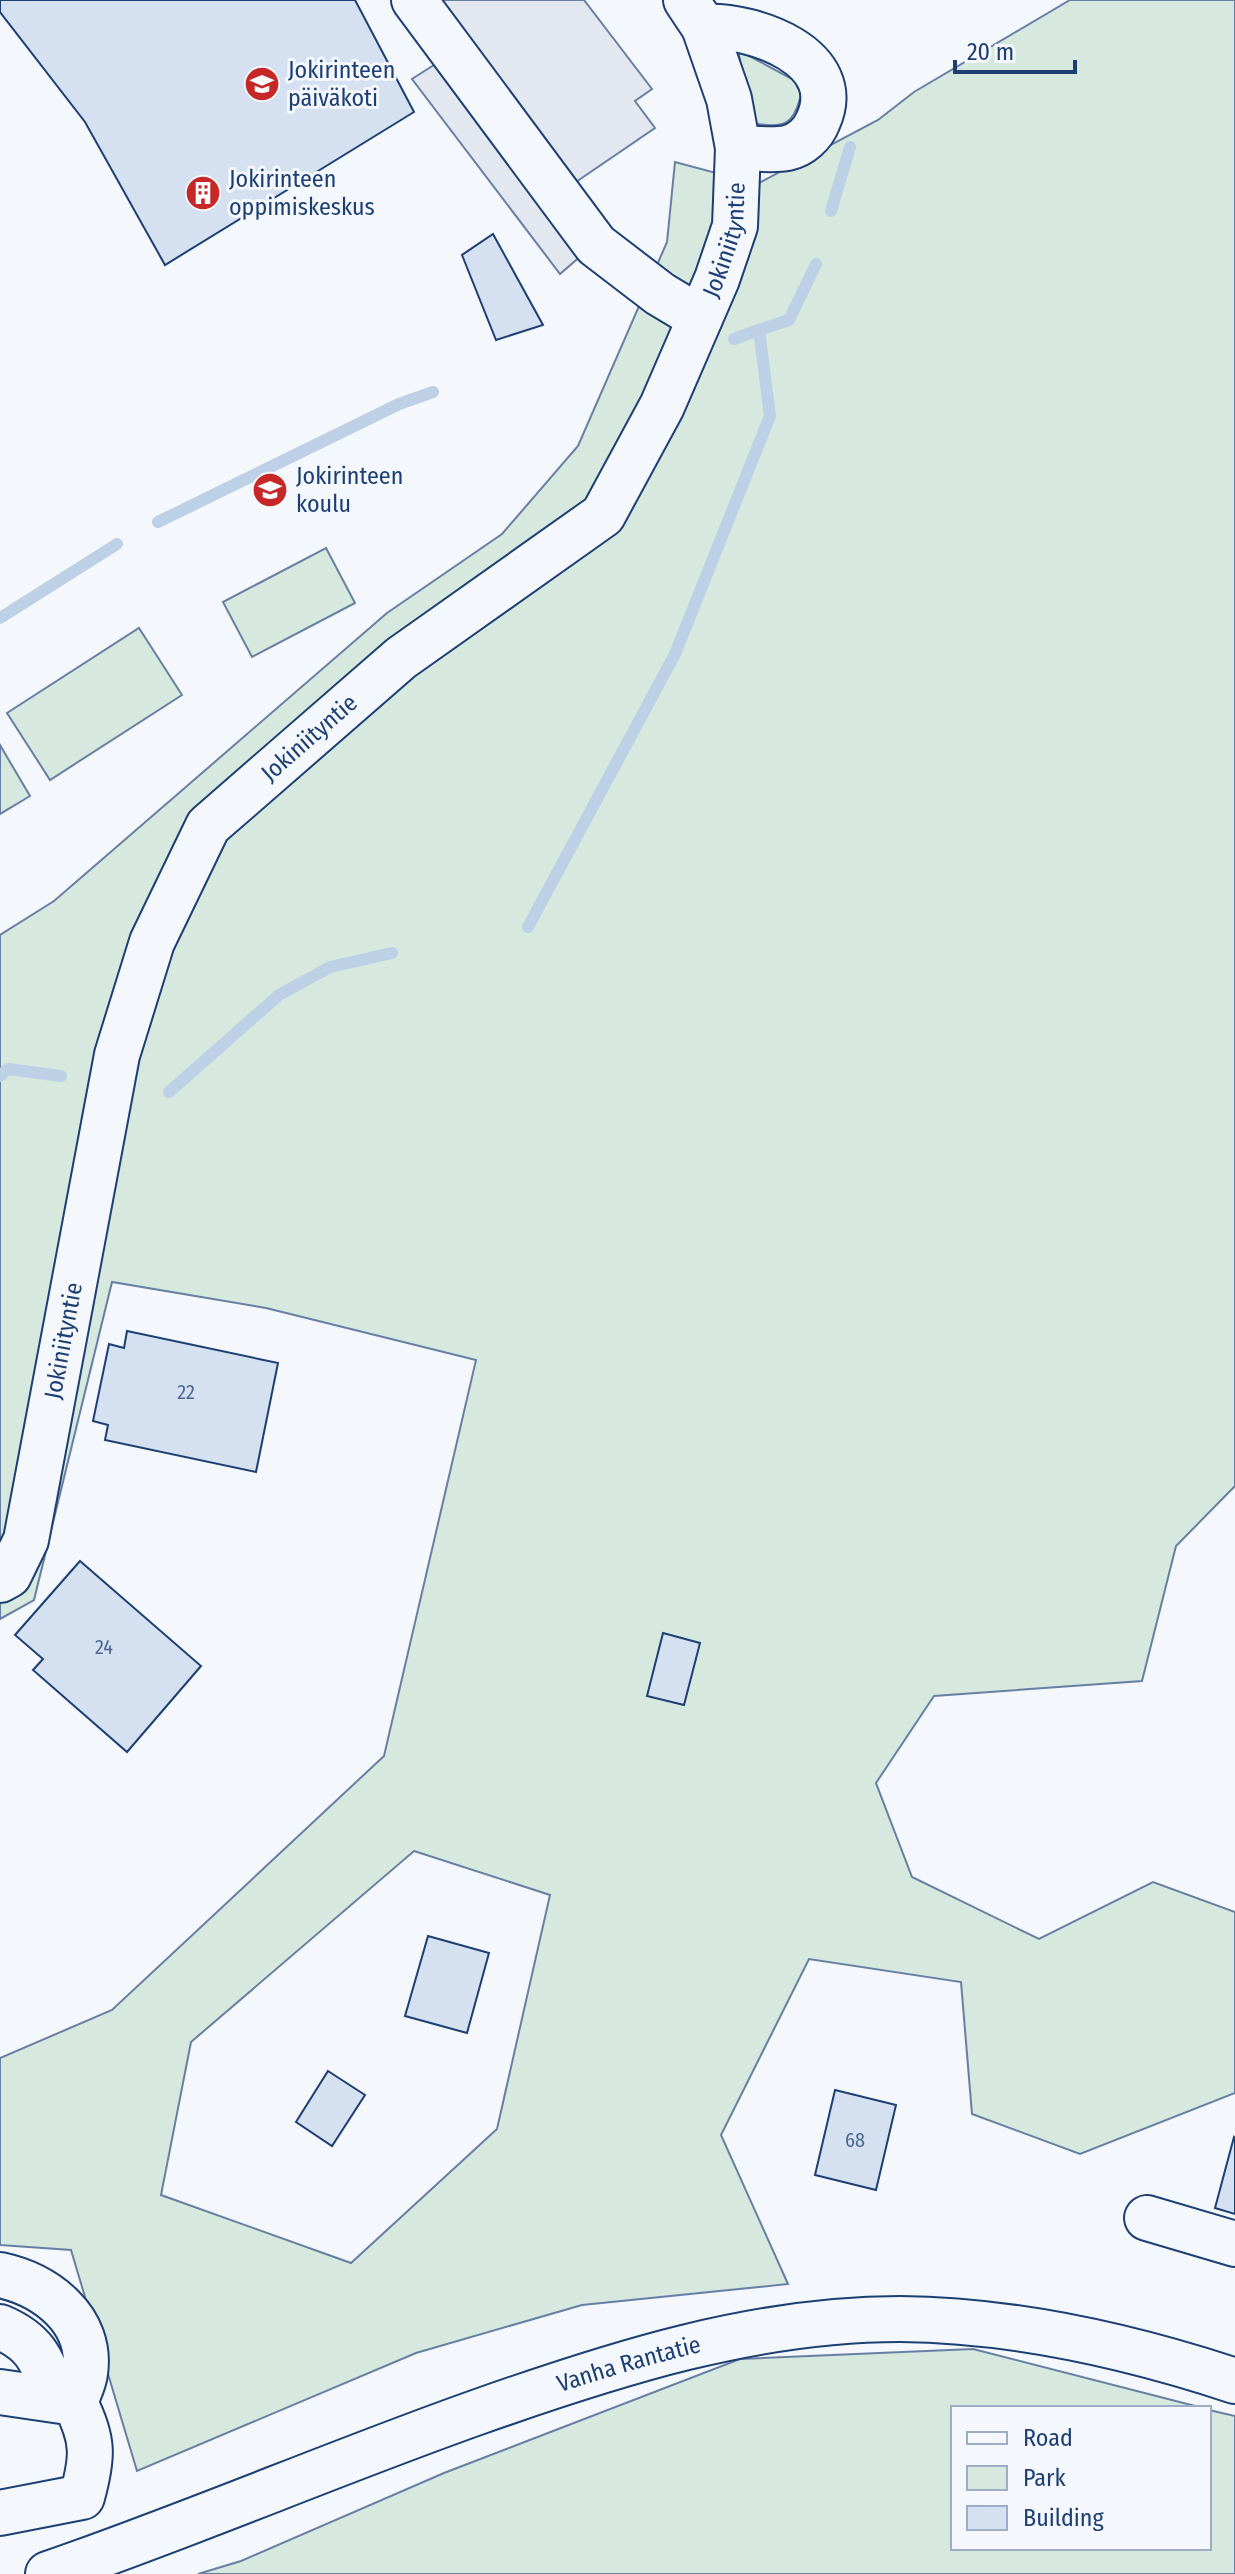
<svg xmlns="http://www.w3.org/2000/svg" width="1235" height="2574" viewBox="0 0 1235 2574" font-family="'Fira Sans Condensed',sans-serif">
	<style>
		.green { fill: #d7e8df; stroke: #687fa3; stroke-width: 2; fill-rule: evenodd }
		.parking { fill: #e3e8f0; stroke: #687fa3; stroke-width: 2 }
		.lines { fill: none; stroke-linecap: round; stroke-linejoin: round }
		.stream { stroke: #bed0e5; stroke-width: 12 }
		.building { fill: #d5e0f0; stroke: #1d3f73; stroke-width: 2 }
		.minor-casing { stroke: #1d3f73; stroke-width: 48 }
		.major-casing { stroke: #1d3f73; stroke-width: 48 }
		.minor { stroke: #f4f7fb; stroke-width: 44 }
		.major { stroke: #f4f7fb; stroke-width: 44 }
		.labels { text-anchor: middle; stroke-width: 6; stroke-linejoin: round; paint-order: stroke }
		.number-label { font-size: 20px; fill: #4b6792 }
		.poi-label { font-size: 24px; fill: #1d3f73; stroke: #f4f7fb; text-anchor: start }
		.street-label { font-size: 24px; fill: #1d3f73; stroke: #f4f7fb }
	</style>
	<rect width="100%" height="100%" fill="#f4f7fb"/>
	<!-- green -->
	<path class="green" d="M1070,0H1235V1486L1176,1546L1142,1681L934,1696L876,1783L912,1877L1039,1939L1153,1882L1235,1912V2093L1080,2154L972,2114L961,1982L809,1959L721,2135L788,2284L582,2305L416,2353L137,2471L71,2250L0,2245V2058L112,2010L384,1756L476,1360L266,1308L112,1282L34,1600L0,1619V935L54,901L387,613L502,534L578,446L667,242L675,162L757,184L878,120L914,92ZM414,1851L550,1895L497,2129L351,2263L161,2195L191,2042Z
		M738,50L794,80L801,94C794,126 783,129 752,123Z
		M326,548L355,603L252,657L223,602Z
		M139,628L182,695L50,780L7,713Z
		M0,745L30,796L0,814Z
		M973,2349L1203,2408H953V2548H1209V2410L1235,2416V2574H198L241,2561L444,2473L740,2359Z"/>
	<!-- parking -->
	<path class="parking" d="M425,0H584L652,89L635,101L655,128L573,184L605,235L560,274L412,79L459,49Z"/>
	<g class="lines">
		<!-- stream -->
		<path class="stream" d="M831,211L850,147
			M734,339L759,330
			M158,522L399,404L433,392
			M0,618L117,544
			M528,927L675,654L770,416L759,330L789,320L816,264
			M0,1076L8,1069L61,1076
			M169,1092L279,995L330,967L392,953"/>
	</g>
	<!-- building -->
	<path class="building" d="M0,0H355L414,112L165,265L85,122L0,12Z
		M493,234L543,325L496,340L462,255Z
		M127,1331L278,1363L256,1472L105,1440L108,1425L93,1421L109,1344L124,1348Z
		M80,1561L201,1666L127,1752L33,1670L43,1659L15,1635Z
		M663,1633L700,1643L684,1705L647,1696Z
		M428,1936L489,1953L467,2033L405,2016Z
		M328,2071L365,2095L332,2146L296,2122Z
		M835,2090L896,2105L876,2190L815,2175Z
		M1234,2137L1235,2138V2214L1215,2208Z"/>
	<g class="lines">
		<defs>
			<g id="minor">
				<path d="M414,0L596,245L660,294L700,318"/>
				<path d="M704,27C753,24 847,57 818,121C813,134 801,145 787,148C772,151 753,148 738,148"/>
				<path id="s1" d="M0,1580L9,1575L26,1540L117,1055L152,942L208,826L401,658L603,515L662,406L717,279L735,226L738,148L729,99L704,27L686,0"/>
				<path d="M1147,2218L1235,2244"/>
				<path d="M0,2275C46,2285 93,2320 85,2373C84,2383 78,2393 75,2403"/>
				<path d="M0,2327C38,2343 42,2362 56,2398"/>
				<path d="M0,2392L75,2403C94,2440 93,2457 82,2497L0,2513"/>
			</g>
			<g id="major">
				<path id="s2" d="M48,2574C193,2524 334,2463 478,2412C614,2364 754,2319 900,2319C1013,2320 1129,2346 1235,2381"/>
			</g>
		</defs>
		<!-- minor casing -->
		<use href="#minor" class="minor-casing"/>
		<!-- major casing -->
		<use href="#major" class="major-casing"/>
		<!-- minor -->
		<use href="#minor" class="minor"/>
		<!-- major -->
		<use href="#major" class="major"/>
	</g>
	<!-- icons -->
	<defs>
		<symbol id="school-disc" viewBox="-11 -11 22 22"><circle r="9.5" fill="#c62828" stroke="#f4f7fb"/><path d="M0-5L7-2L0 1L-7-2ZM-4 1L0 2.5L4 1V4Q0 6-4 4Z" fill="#fff"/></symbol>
		<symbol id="building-disc" viewBox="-11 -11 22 22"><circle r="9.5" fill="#c62828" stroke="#f4f7fb"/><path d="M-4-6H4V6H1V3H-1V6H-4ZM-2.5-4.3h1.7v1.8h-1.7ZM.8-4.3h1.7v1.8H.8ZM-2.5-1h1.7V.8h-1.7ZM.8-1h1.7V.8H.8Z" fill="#fff"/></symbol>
	</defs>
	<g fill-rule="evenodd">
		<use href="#school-disc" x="242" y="64" width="40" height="40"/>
		<use href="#building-disc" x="183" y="173" width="40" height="40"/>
		<use href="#school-disc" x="250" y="470" width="40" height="40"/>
	</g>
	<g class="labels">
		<!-- number labels -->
		<g class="number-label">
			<text x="186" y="1399">22</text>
			<text x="104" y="1654">24</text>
			<text x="855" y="2147">68</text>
		</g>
		<!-- poi labels -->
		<g class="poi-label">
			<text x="288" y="78">Jokirinteen<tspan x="288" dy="28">päiväkoti</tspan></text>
			<text x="229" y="187">Jokirinteen<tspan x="229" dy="28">oppimiskeskus</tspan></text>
			<text x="296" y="484">Jokirinteen<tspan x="296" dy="28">koulu</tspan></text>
		</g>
		<!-- street labels -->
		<g class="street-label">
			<text dy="8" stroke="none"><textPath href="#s1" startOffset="1596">Jokiniityntie</textPath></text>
			<text dy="8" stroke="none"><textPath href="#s1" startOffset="924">Jokiniityntie</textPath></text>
			<text dy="8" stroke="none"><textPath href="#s1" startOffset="252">Jokiniityntie</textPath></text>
			<text dy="8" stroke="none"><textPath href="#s2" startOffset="618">Vanha Rantatie</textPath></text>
		</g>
	</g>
	<!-- legend -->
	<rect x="951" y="2406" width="260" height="144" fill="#f4f7fb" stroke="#9eadc5" stroke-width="2"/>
	<rect x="967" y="2432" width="40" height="12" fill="#f4f7fb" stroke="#9eadc5" stroke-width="2"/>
	<text x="1023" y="2446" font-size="24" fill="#1d3f73">Road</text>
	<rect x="967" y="2466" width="40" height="24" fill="#d7e8df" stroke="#9eadc5" stroke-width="2"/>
	<text x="1023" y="2486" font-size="24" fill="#1d3f73">Park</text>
	<rect x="967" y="2506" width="40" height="24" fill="#d5e0f0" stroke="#9eadc5" stroke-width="2"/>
	<text x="1023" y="2526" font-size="24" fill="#1d3f73">Building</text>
	<!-- scale -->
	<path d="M955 60v12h120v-12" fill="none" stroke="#1d3f73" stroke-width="4"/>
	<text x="967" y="60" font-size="24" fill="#1d3f73" stroke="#f4f7fb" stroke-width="6" paint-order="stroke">20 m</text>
</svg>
